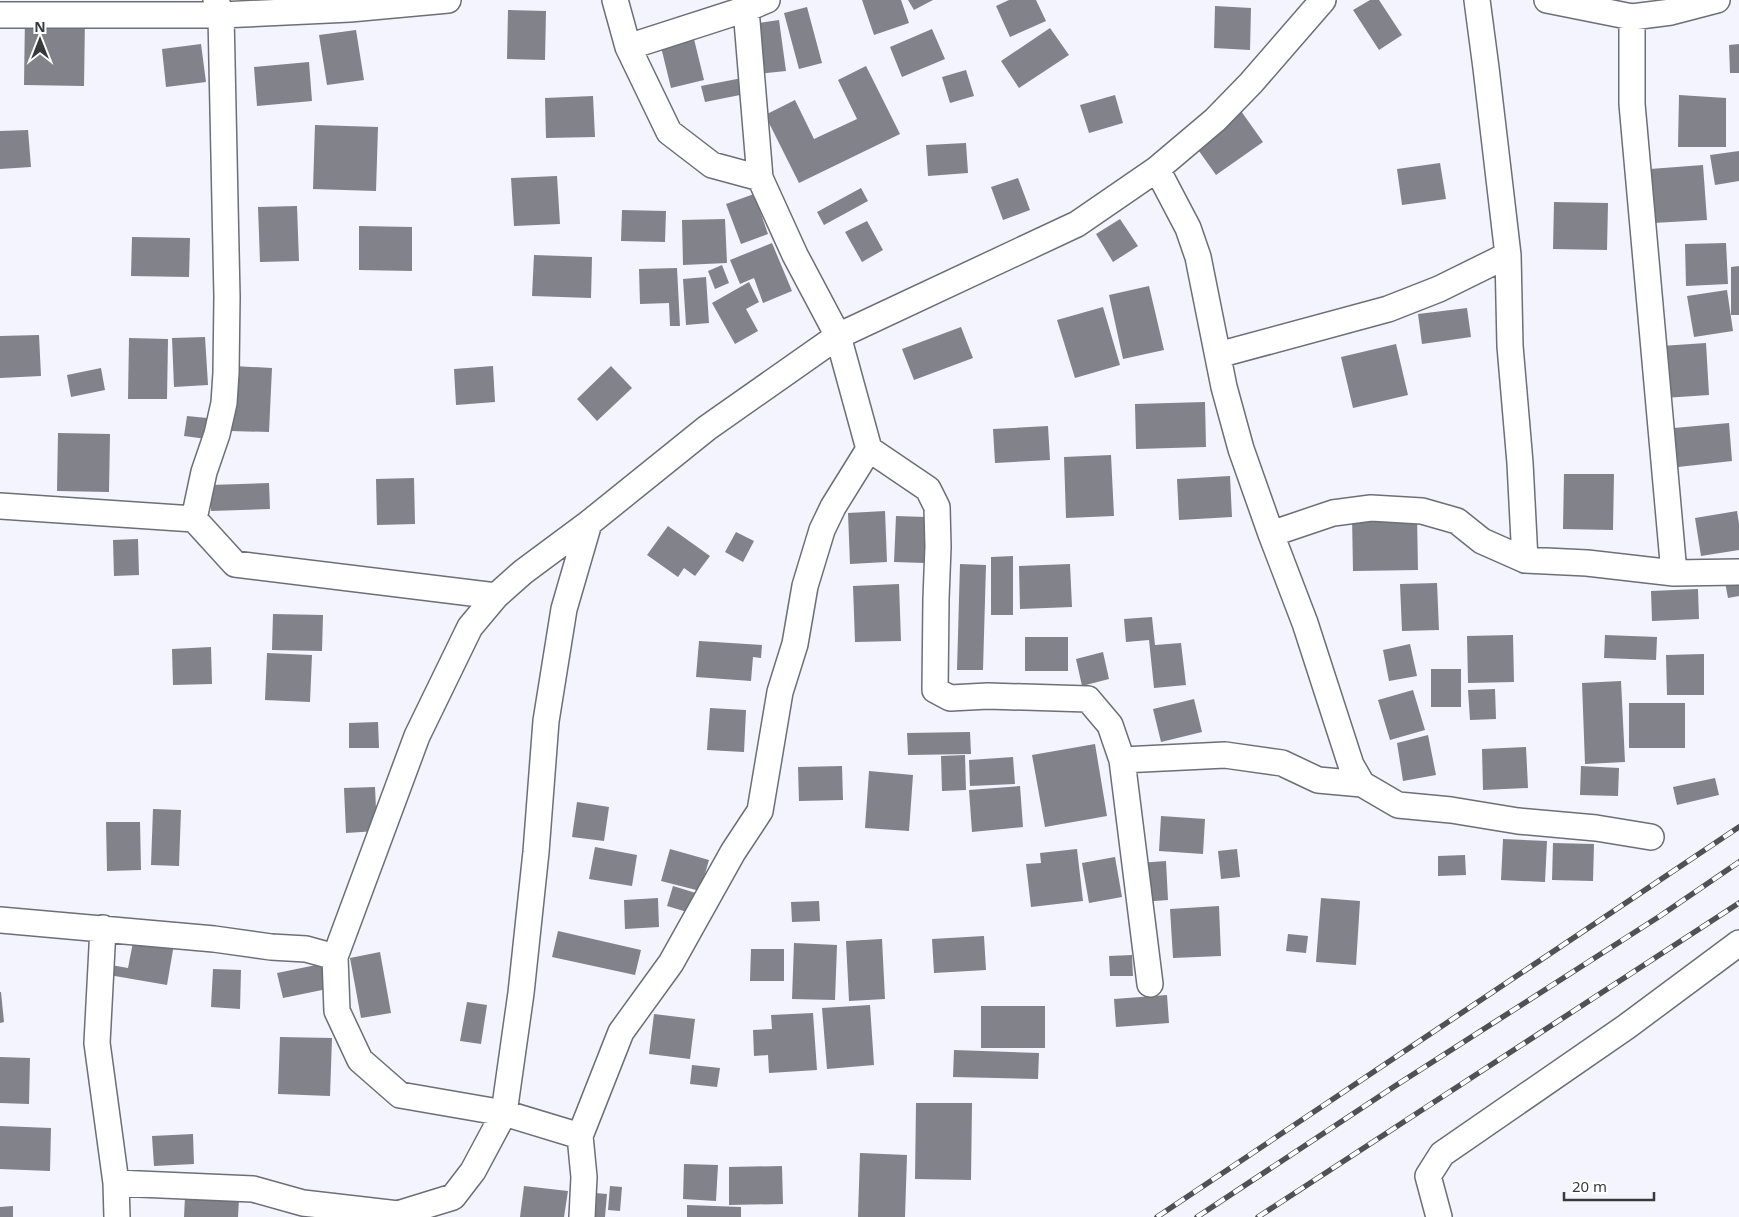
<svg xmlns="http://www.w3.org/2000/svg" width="1739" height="1217" viewBox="0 0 1739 1217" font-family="'Noto Sans',sans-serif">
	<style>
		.building { fill: #81828a }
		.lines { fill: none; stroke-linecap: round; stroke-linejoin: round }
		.minor-casing { stroke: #6d6e76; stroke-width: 28 }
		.minor { stroke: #fff; stroke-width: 25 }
		.rail-casing { stroke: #505155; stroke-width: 5.5 }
		.rail { stroke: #fff; stroke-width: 4; stroke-dasharray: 11; stroke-linecap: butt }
	</style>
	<rect width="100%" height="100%" fill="#f3f4fe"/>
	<!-- building -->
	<path class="building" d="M862,0H901L909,23L874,35Z
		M908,0H933L914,10Z
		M1009,0H1036L1046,21L1010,37L996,6Z
		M1370,0H1379L1402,35L1379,50L1353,10Z
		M1215,6L1251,8L1250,50L1214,48Z
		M807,7L822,63L799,69L784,13Z
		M508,10L546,11L545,60L507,59Z
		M25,15L85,16L84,86L24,85Z
		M779,20L786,71L758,74L751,24Z
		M1050,28L1069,55L1019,88L1001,61Z
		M932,29L945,59L902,77L890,47Z
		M356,30L364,80L327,85L319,35Z
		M694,39L704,80L671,88L661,47Z
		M201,44L206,82L166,87L162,49Z
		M1739,44V73H1730L1729,45Z
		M309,62L312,101L257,106L254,67Z
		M866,66L900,134L799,183L765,115L795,100L814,139L857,119L838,80Z
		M966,70L974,96L950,103L942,77Z
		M742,78L745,94L705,102L701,86Z
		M1115,95L1123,123L1089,133L1080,105Z
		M1679,95L1726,98V147H1678Z
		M593,96L595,137L546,138L545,98Z
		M1241,111L1263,142L1216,175L1194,144Z
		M315,125L378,127L376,191L313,189Z
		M28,130L31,167L0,169V131Z
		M966,143L968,173L928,176L926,145Z
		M1739,151V181L1715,185L1710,155Z
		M1440,163L1446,199L1402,205L1397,169Z
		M1703,165L1707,220L1653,223L1650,169Z
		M557,176L560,224L514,226L511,178Z
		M1018,178L1030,210L1003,220L991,187Z
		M861,188L868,201L824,225L817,212Z
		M754,194L768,234L741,244L726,204Z
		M1554,202L1608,203L1607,250L1553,249Z
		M297,206L299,261L260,262L258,207Z
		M622,210L666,211L665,242L621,241Z
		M725,219L727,263L683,265L682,220Z
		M1120,219L1138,246L1113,262L1096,234Z
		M867,221L883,250L862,262L845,232Z
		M359,226L412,227V271L359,270Z
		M132,237L190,238L189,277L131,276Z
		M772,243L792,291L763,303L754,278L740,284L730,260Z
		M1726,243L1728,284L1686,286L1685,244Z
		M534,255L592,257L591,298L532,296Z
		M722,265L729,283L715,289L708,271Z
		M1739,266V315H1731V267Z
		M677,268L680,326H670L669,303L640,304L639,269Z
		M706,277L709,323L686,325L683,279Z
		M749,282L759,302L746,309L758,331L735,344L712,303Z
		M1149,286L1164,350L1123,359L1109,295Z
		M1727,290L1733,331L1694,337L1687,296Z
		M1103,307L1120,365L1075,378L1057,320Z
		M1467,308L1471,337L1422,344L1418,314Z
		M961,327L973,358L914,380L902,349Z
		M39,335L41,376L0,378V336Z
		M205,337L208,385L174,387L172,338Z
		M129,338L168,339L167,399H128Z
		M1706,343L1709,395L1664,398L1661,346Z
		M1396,344L1408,395L1353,408L1341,357Z
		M233,366L272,368L269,432L230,431Z
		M493,366L495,402L456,405L454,369Z
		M611,366L632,388L597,421L577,399Z
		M101,368L105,390L71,397L67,375Z
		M1205,402L1206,447L1136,449L1135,404Z
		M187,416L217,419L214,440L184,436Z
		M1729,423L1732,461L1678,467L1674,428Z
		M1048,426L1050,460L995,463L993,429Z
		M58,433L110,434L109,492L57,491Z
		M1111,455L1114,516L1066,518L1064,457Z
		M1564,474H1614L1613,530L1563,529Z
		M1230,476L1232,517L1179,520L1177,479Z
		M414,478L415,524L377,525L376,479Z
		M269,483L270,509L211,511L210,485Z
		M885,511L887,562L850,564L848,513Z
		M1737,511L1739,524V550L1701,556L1695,518Z
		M1417,515L1418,570L1353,571L1352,516Z
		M896,516L926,517L924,563L894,562Z
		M668,526L710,556L695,576L684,568L678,577L647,555Z
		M736,532L754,541L743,562L725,552Z
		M138,539L139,575L114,576L113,540Z
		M1013,556V615H991V557Z
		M960,564L986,565L983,670H957Z
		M1070,564L1072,607L1020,609L1019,566Z
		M1739,580V596L1728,598L1725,582Z
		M1437,583L1439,630L1402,631L1400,584Z
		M899,584L901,641L855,642L853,586Z
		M1698,589L1699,619L1652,621L1651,591Z
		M273,614L323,615L322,651L272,650Z
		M1152,617L1155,645L1181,643L1186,685L1154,688L1149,640L1126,642L1124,619Z
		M1513,635L1514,682L1468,683L1467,636Z
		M1605,635L1657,637L1656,660L1604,658Z
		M1025,637H1068V671H1025Z
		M699,641L762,645L761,658L753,657L751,681L696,677Z
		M1410,644L1417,676L1389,681L1383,650Z
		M211,647L212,684L173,685L172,649Z
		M1103,652L1109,679L1082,686L1076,659Z
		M267,653L312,655L310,702L265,700Z
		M1704,654V695H1667L1666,655Z
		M1431,669H1461V707H1431Z
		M1621,681L1625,762L1585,764L1582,683Z
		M1495,689L1496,719L1470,720L1468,690Z
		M1413,690L1425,730L1390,740L1378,700Z
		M1194,699L1202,732L1161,742L1153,709Z
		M1629,703H1685V748H1629Z
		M710,708L746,710L744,752L707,750Z
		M378,722L379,748H349V723Z
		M970,732L971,754L908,755L907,733Z
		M1428,735L1436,775L1403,781L1397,743Z
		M1095,744L1107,816L1045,827L1032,755Z
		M1526,747L1528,788L1483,790L1482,749Z
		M965,755L966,790L942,791L941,756Z
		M1013,757L1015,784L970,786L969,760Z
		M842,766L843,800L799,801L798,767Z
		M1581,766L1619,768L1618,796L1580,795Z
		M869,771L913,775L909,831L865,828Z
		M1715,778L1719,795L1677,805L1673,787Z
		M1020,786L1023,827L972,832L969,790Z
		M375,787L377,831L346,833L344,788Z
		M577,802L609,807L604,841L572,837Z
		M153,809L181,810L179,866L151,865Z
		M1161,816L1205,819L1203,854L1159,851Z
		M106,822H140L141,870L107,871Z
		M1503,839L1547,841L1545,882L1501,880Z
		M1553,843L1594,844L1593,881L1552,880Z
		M595,847L637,855L632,886L589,879Z
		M670,849L709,860L700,891L661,881Z
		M1077,849L1083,901L1031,907L1026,864L1041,863L1040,853Z
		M1237,849L1240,877L1221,879L1218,851Z
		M1465,855L1466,875L1438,876V856Z
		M1115,857L1122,897L1089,903L1082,863Z
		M1166,861L1168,900L1141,902L1138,863Z
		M673,886L699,894L694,914L667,906Z
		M658,898L659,927L625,929L624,900Z
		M1321,898L1360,901L1356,965L1316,962Z
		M819,901L820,921L792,922L791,902Z
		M1219,906L1221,956L1173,958L1170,909Z
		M558,931L641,950L635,975L552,957Z
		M1288,934L1308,936L1306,953L1286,951Z
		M984,936L986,970L934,973L932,939Z
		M134,937L174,944L167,985L109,975L111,965L128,968Z
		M882,939L885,999L849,1001L846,941Z
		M794,943L837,945L835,1000L792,999Z
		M751,949H784V981H750Z
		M380,952L391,1013L361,1018L350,958Z
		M1132,955L1133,976H1110L1109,956Z
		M321,964L327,989L283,998L277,973Z
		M213,969L241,970L240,1009L211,1007Z
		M0,992H1L4,1022L0,1023Z
		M1167,995L1169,1023L1116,1027L1114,999Z
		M467,1002L487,1005L481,1044L460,1041Z
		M870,1005L874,1065L827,1069L822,1008Z
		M981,1006H1045V1048H981Z
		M813,1013L817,1070L769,1073L768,1055L754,1056L753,1030L772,1029L771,1015Z
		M654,1014L695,1019L690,1059L649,1054Z
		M280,1037L332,1038L330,1096L278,1094Z
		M954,1050L1039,1053L1038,1079L953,1077Z
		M0,1057L30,1058L29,1104L0,1103Z
		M692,1065L720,1068L717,1087L690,1084Z
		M916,1103H972L971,1180L915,1179Z
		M0,1126L51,1128L50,1171L0,1169Z
		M193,1134L194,1164L154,1166L152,1136Z
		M860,1153L907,1155L905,1217H858Z
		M684,1164L718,1165L716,1201L683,1199Z
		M782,1166L783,1204L729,1205V1167Z
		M524,1186L568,1191L564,1217H520Z
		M610,1186L622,1187L620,1211L608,1210Z
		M595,1193L607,1194L605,1217H593Z
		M185,1197L239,1199L238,1217H184Z
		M687,1205L741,1207V1217H687Z
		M13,1206V1217H0V1207Z"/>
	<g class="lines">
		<defs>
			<path id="minor" d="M615,0L628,47L669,132L712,165L760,178L795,255L838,336L869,449L928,489L937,507L938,547L936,599L935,690L950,698L988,696L1088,699L1110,725L1122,760L1150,984
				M1477,0L1486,68L1508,255L1510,346L1520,463L1525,560
				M1547,0L1632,17L1671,12L1717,0
				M746,9L760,178
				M0,15H221L350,9L448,0
				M1632,17V104L1674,573
				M628,47L746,9L767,0
				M1157,169L1188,228L1198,257L1224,387L1241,449L1271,534L1305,623L1351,765L1362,784
				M1218,355L1388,309L1439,289L1508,255
				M0,506L194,519L235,564L496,596
				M194,519L204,472L217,434L224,403L226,373L227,297L221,15L216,0
				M1271,534L1333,513L1371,508L1422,511L1457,521L1482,541L1525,560L1587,563L1674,573L1739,572
				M1122,760L1225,755L1282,763L1318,780L1362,784L1398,805L1451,810L1518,821L1596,828L1651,837
				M0,920L214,939L271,947L306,949L335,957L337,1011L360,1060L400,1095L504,1113L580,1136L584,1177L582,1217
				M103,928L97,1043L116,1183L117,1217
				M335,957L417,736L470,627L496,596L523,572L589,523L707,428L838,336L1077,224L1157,169L1215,120L1251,83L1323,0
				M580,1136L621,1032L671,963L733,852L760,811L780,692L795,644L805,586L822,530L833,507L869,449
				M116,1183L253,1189L303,1203L398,1214L453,1197L473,1171L504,1113L521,993L536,852L546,721L564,609L589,523
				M1439,1217L1428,1176L1442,1154L1626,1027L1739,943"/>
		</defs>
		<!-- minor casing -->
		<use href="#minor" class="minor-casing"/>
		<!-- minor -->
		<use href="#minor" class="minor"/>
		<defs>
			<path id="rail" d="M1157,1217L1739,827
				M1197,1217L1395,1086L1660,916L1739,862
				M1258,1217L1739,903"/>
		</defs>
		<!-- rail casing -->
		<use href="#rail" class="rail-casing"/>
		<!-- rail -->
		<use href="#rail" class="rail"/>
	</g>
	<!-- north arrow -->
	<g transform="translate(40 40)" stroke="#ffffff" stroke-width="4" paint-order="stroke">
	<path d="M0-4L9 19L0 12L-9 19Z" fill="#38393c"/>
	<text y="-8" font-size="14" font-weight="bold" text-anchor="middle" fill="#38393c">N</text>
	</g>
	<!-- scale -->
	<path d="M1564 1192v8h90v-8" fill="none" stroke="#38393c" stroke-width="2.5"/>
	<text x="1572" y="1192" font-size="15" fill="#38393c" stroke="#ffffff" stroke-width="4" paint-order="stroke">20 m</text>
</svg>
